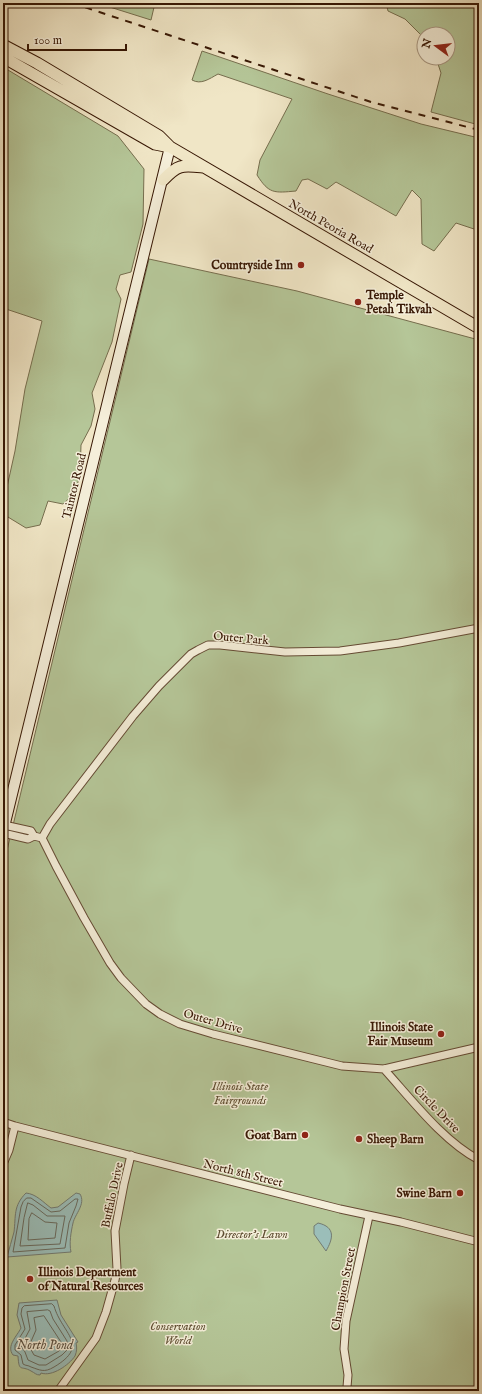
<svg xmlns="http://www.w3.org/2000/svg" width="482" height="1394" viewBox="0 0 482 1394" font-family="'IM FELL English',serif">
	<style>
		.green { fill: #b5c698; stroke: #766e4e }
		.water { fill: #9bbeb9; stroke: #737b71 }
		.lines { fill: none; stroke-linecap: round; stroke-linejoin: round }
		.shore { stroke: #696a5e; stroke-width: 1 }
		.street-casing { stroke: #654b34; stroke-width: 9 }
		.secondary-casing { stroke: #371704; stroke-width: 12 }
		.primary-casing { stroke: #371704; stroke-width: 13 }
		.street { stroke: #f5efda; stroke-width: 7 }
		.secondary { stroke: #f5efda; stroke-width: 10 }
		.primary { stroke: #f0e6c6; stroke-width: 11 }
		.rail { stroke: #371704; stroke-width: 2; stroke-dasharray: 7 7; stroke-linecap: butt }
		.poi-dot { fill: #8f2418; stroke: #f5efda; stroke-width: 1.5 }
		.labels { text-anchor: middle; stroke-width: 3; stroke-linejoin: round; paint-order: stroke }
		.street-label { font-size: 12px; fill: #371704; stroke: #f5efda }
		.poi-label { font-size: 12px; font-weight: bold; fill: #371704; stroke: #f5efda; text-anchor: end }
		.park-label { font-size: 12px; font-style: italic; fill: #5d4c30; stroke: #f5efda }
		.water-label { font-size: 13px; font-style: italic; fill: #5a5143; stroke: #f5efda }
	</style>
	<rect width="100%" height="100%" fill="#f0e6c6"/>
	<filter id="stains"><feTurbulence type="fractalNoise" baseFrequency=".005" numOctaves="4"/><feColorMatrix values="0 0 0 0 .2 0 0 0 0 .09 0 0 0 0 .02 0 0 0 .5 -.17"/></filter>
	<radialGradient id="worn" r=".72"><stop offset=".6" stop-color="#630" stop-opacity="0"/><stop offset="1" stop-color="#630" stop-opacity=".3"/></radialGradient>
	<!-- green -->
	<path class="green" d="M97,3H155L151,20Z
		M386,3H479V125L431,112L441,73L436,58H448V34H424V38L405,19L388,11Z
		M202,51L328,94L421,124L479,138V233L474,229L456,223L434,251L422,244L421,199L412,190L396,216L336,182L327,189L308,179L302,180L296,191C274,193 269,194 257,175L260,160L292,99L218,74C209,79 201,85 192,80Z
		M3,67L118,136L144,169L143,224L131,272L120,275L116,289L121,299L112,342L92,393L95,409L91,426L81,445L80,475L75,493L63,504L48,501L40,525L26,528L3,514V505L15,451L25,389L42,321L3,308Z
		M149,259L297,291L479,340V1391H3V867Z"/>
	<!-- water -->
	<path class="water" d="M26,1193C36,1194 43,1202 51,1208L58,1207L76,1193L80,1194C86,1204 75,1214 73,1223C71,1232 69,1243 71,1252L7,1257C9,1249 12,1240 14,1232C16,1216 13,1206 26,1193Z
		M318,1223C336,1227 333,1239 326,1251L314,1234V1226Z
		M57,1300L61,1315L78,1342L76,1343C77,1347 77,1351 75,1356C69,1365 52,1377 41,1373L40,1375C36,1375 35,1373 31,1371C21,1365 19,1373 18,1356L13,1355C6,1346 17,1336 21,1328L17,1315L19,1303Z"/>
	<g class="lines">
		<!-- shore -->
		<path class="shore" d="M27,1198H31L51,1212L60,1211L75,1199H78L76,1206L69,1223L65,1248L13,1252L21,1207L23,1202Z
			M28,1203L33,1205L47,1216H65L60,1244L20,1246L24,1218Z
			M32,1213L45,1222L57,1223L55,1238L28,1240L29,1219Z
			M52,1304L54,1306C62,1334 91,1345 54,1367C44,1373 40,1370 31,1367C28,1365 26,1366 23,1364L21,1355L15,1350V1345L25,1329L21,1314L22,1308L24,1306Z
			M48,1310L50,1311L53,1319L67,1341V1350L62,1355L46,1365H39L28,1360L25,1352L21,1346L30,1329L27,1312Z
			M44,1316L61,1342L62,1347L59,1351L45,1359L34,1355L29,1346L36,1330L34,1318Z"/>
		<defs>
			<path id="street" d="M4,825L31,831L34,836
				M3,833L28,839L34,836L42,838L56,866L84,918L110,963L121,978L146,1004L160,1014L180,1024L213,1034L342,1066L384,1069L479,1047
				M42,838L50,824L133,716L159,686L191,654L198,650L208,645H220L285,652L340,651L399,643L479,628
				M384,1069C412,1100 443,1141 479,1160
				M3,1122L15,1126L340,1209L401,1222L479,1242
				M3,1164L9,1150L15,1126
				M58,1391L96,1338L106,1312L115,1280L117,1269L115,1231L124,1184L131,1155
				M345,1391L347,1387L348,1375L344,1349L346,1321L369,1216"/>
			<path id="secondary" d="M3,831L170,147"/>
			<path id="primary" d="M3,45L37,63L159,136L170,147L479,328
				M3,57L155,144L170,147
				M163,180C178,164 182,165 203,167"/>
		</defs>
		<!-- street casing -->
		<use href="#street" class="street-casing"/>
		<!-- secondary casing -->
		<use href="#secondary" class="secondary-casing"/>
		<!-- primary casing -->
		<use href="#primary" class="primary-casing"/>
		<!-- street -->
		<use href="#street" class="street"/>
		<!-- secondary -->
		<use href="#secondary" class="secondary"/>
		<!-- primary -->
		<use href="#primary" class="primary"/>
		<!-- rail -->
		<path class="rail" d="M72,3L371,102L479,130"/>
	</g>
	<!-- markers -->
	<g class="poi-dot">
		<circle cx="301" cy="265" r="4"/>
		<circle cx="358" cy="302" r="4"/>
		<circle cx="441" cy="1034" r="4"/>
		<circle cx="305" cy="1135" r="4"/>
		<circle cx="359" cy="1139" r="4"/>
		<circle cx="460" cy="1193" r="4"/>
		<circle cx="30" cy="1279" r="4"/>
	</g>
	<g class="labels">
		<!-- street labels -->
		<g class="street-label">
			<text transform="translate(331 226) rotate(30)" y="4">North Peoria Road</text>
			<text transform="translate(74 486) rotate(-76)" y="4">Taintor Road</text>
			<text transform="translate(241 638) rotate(5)" y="4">Outer Park</text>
			<text transform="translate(213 1021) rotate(16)" y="4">Outer Drive</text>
			<text transform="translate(437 1109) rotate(46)" y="4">Circle Drive</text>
			<text transform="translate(243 1173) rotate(14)" y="4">North 8th Street</text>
			<text transform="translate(112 1195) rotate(-78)" y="4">Buffalo Drive</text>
			<text transform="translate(343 1289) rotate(-79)" y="4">Champion Street</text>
		</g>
		<!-- poi labels -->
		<g class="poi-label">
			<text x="293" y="269">Countryside Inn</text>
			<text x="366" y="299" text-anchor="start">Temple<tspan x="366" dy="14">Petah Tikvah</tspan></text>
			<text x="433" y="1031">Illinois State<tspan x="433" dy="14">Fair Museum</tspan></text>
			<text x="297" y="1139">Goat Barn</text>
			<text x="367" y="1143" text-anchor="start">Sheep Barn</text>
			<text x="452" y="1197">Swine Barn</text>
			<text x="38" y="1276" text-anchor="start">Illinois Department<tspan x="38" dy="14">of Natural Resources</tspan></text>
		</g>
		<!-- park labels -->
		<g class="park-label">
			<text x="240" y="1090">Illinois State<tspan x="240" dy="14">Fairgrounds</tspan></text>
			<text x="252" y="1238">Director's Lawn</text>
			<text x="178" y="1330">Conservation<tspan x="178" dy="14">World</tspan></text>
		</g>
		<!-- water labels -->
		<g class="water-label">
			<text x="45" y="1349">North Pond</text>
		</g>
	</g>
	<!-- margin -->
	<rect width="482" height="1394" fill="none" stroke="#f0e6c6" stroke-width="16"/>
	<rect x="4" y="4" width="474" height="1386" fill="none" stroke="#371704" stroke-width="2"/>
	<rect x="8" y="8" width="466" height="1378" fill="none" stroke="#371704"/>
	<!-- north arrow -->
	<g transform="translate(436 46) rotate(285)"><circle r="19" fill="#f5efda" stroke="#a99984"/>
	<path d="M0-3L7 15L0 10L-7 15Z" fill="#8f2418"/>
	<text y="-6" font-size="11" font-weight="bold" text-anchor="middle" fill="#371704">N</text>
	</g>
	<!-- scale -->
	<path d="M28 44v6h98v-6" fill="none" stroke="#371704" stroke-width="2"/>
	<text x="34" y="44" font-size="12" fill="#371704" stroke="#f5efda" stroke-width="3" paint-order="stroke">100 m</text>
	<rect width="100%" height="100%" filter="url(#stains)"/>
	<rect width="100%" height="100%" fill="url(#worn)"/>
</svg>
